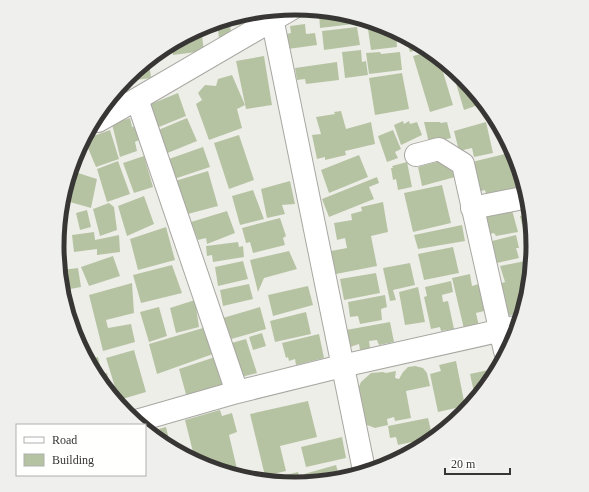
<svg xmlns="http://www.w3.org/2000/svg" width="589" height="492" viewBox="0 0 589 492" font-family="'Times New Roman',serif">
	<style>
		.building { fill: #b6c3a3 }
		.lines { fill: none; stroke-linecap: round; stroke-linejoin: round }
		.minor-casing { stroke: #a8a7a2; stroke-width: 24 }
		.minor { stroke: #fff; stroke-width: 22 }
		.rim { fill: none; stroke: #373634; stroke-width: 5 }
	</style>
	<rect width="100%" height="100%" fill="#eeeee8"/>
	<!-- building -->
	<path class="building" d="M319,13L353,20L354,24L320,28Z
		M252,16L253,23L230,26L232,37L219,38L217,23Z
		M305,24L306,34L315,33L317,45L288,49L286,34L291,33L290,26Z
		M357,27L360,45L324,50L322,31Z
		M387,27L396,33L397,47L371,50L368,29Z
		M201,28L204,51L173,55L172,47Z
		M406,40L413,44L420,49L410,52Z
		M361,50L362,62L366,61L368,75L345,78L342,52Z
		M380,52L381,54L400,52L402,70L369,74L366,53Z
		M425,53L440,62L453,105L430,112L413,56Z
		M264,56L272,105L246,109L236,61Z
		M149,62L151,78L128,81L127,77Z
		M337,62L339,80L306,84L305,79L297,80L295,68Z
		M452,70L463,78L481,104L464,110Z
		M402,73L409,109L375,115L369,78Z
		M232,75L245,105L237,109L242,128L209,140L196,104L202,100L198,93L205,85L216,86L218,79Z
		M178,93L186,116L154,129L146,106Z
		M341,111L346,129L371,122L375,144L345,151L346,155L325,160V157L317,159L312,135L321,134L316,117L335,114L334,112Z
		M130,118L132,127L137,126L141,139L135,142L137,151L120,157L112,124Z
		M187,118L197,141L165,154L156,131Z
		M403,121L404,124L409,121L410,124L417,122L422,135L401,145L394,125Z
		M424,122H440L441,123L447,122L451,138L429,143Z
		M486,122L493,153L474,157L472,148L459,151L454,131Z
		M110,130L119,159L96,167L88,148L82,150L81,145L85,139Z
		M393,130L401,149L395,152L398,158L387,162L378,136Z
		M239,135L254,180L229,189L214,143Z
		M203,147L210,167L174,179L166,160Z
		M509,153L517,191L487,198L485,190L478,192L471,164L476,161Z
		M359,155L368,177L329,193L321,170Z
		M144,156L153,187L134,193L123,163Z
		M447,159L452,167L455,177L422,186L418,167Z
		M118,161L130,194L107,202L97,169Z
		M407,162L412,187L398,190L396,179L393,180L391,168H393L392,166Z
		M208,171L218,206L184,215L175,181Z
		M75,172L97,179L91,208L70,202Z
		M377,177L379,183L369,187L374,199L329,217L322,199Z
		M290,181L295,204L282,205L285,214L267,218L261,189Z
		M442,185L451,223L413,232L404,193Z
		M253,190L264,219L240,225L232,196Z
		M144,196L154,224L127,236L118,206Z
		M383,202L388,232L371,236L377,266L336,274L331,251L347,248L345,238L337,240L334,223L352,220L351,214L362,211L361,207Z
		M109,203L114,207L117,230L100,236L93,209Z
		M87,210L91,227L80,230L76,213Z
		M512,210L518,232L496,236L494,233L490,234L486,216Z
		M227,211L235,233L207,244L206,238L198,240L191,222Z
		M526,214L532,246L531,254H529L520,216Z
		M280,218L286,236L283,238L285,245L253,253L250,242L246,243L242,228Z
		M462,225L465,241L418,249L414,235Z
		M166,227L175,260L138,270L130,239Z
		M94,232L95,240L119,235L120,252L97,255V249L74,252L72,235Z
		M516,235L519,248H516L519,258L497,263L492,241Z
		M238,242L239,247L243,246L244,257L213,262L212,255L207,256L206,246Z
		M453,247L459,273L424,280L418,254Z
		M289,251L297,269L264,278L258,292L250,260Z
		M113,256L120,276L89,286L81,267Z
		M530,260L519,313L508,316L499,284L505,282L500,266Z
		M243,261L248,279L218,286L215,267Z
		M410,263L415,285L393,290L396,300L390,301L383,268Z
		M172,265L182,293L141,303L133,275Z
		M78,268L81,287L65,290L61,270Z
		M376,273L380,293L344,300L340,279Z
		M470,274L472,286L482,283L488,310L476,313L479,326L464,329L452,278Z
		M451,281L453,292L442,295L443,302L448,301L454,329L441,331L440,327L431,329L424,297L427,296L425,287Z
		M132,283L134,313L106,320L108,328L131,324L135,342L103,351L89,295Z
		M249,284L253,299L223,306L220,290Z
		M308,286L313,305L273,316L268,295Z
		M418,287L425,322L405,325L399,292Z
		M385,295L387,307L381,309L382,320L360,324L358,316L350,317L348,302Z
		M195,300L199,327L176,333L170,308Z
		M72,301L79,331L74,332L68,302Z
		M159,307L167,336L149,342L140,312Z
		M260,307L266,329L228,340L223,318Z
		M306,312L311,334L275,342L270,321Z
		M390,322L394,342L379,345L377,340L369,341L370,348L360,350L359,344L350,347L346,330Z
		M203,328L213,354L157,374L149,344Z
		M262,333L266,346L253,350L249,337Z
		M319,334L324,358L296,365L295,359L289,361L288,357L286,358L282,343Z
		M246,339L257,373L237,378L228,344Z
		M134,350L146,392L119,400L106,358Z
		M218,356L227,388L187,398L179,369Z
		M98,357L102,374L107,373L111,391L89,359Z
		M456,361L465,406L438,412L430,374L441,371L439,365Z
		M415,366L423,368L427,373L430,386L406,391L411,418L395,421L394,417L387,419L388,425L375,428L367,425L363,418L358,389L361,382L371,373L383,372L386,373L396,371L395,378L399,379L403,372L408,367Z
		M493,369L475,397L470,374Z
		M308,401L317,437L280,446L286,471L265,476L250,414Z
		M220,410L222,416L232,413L237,432L229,435L238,473L203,466L195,460L185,420Z
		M428,418L432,435L426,439L398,445L396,437L390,438L388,426Z
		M166,427L170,444L151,431Z
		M342,437L346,458L306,467L301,447Z
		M393,461L385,466L378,467L377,464Z
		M336,465L339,475L306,482L304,474Z
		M298,472L301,483L294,484L269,479Z"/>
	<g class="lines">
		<defs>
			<path id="minor" d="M271,13L364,470
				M137,99L237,392
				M98,121L137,99L293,8
				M416,155L439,149L463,164L505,351
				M472,208L523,198
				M136,421L237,392L342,366L516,327"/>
		</defs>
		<!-- minor casing -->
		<use href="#minor" class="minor-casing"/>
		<!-- minor -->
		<use href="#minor" class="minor"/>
	</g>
	<!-- crop -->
	<path d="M0 0H589V492H0ZM64 246a231 231 0 1 1 462 0a231 231 0 1 1-462 0Z" fill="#efefee" fill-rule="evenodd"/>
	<path class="rim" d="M64 246a231 231 0 1 1 462 0a231 231 0 1 1-462 0Z"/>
	<!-- legend -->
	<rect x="16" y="424" width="130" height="52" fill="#fffffe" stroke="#afafad"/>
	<rect x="24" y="437" width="20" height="6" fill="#ffffff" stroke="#afafad"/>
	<text x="52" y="444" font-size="12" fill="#373634">Road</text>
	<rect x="24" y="454" width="20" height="12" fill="#b6c3a3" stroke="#afafad"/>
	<text x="52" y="464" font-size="12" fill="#373634">Building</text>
	<!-- scale -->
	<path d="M445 468v6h65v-6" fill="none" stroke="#373634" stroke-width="2"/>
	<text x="451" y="468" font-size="12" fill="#373634" stroke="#fffffe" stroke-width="3" paint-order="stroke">20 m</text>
</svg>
